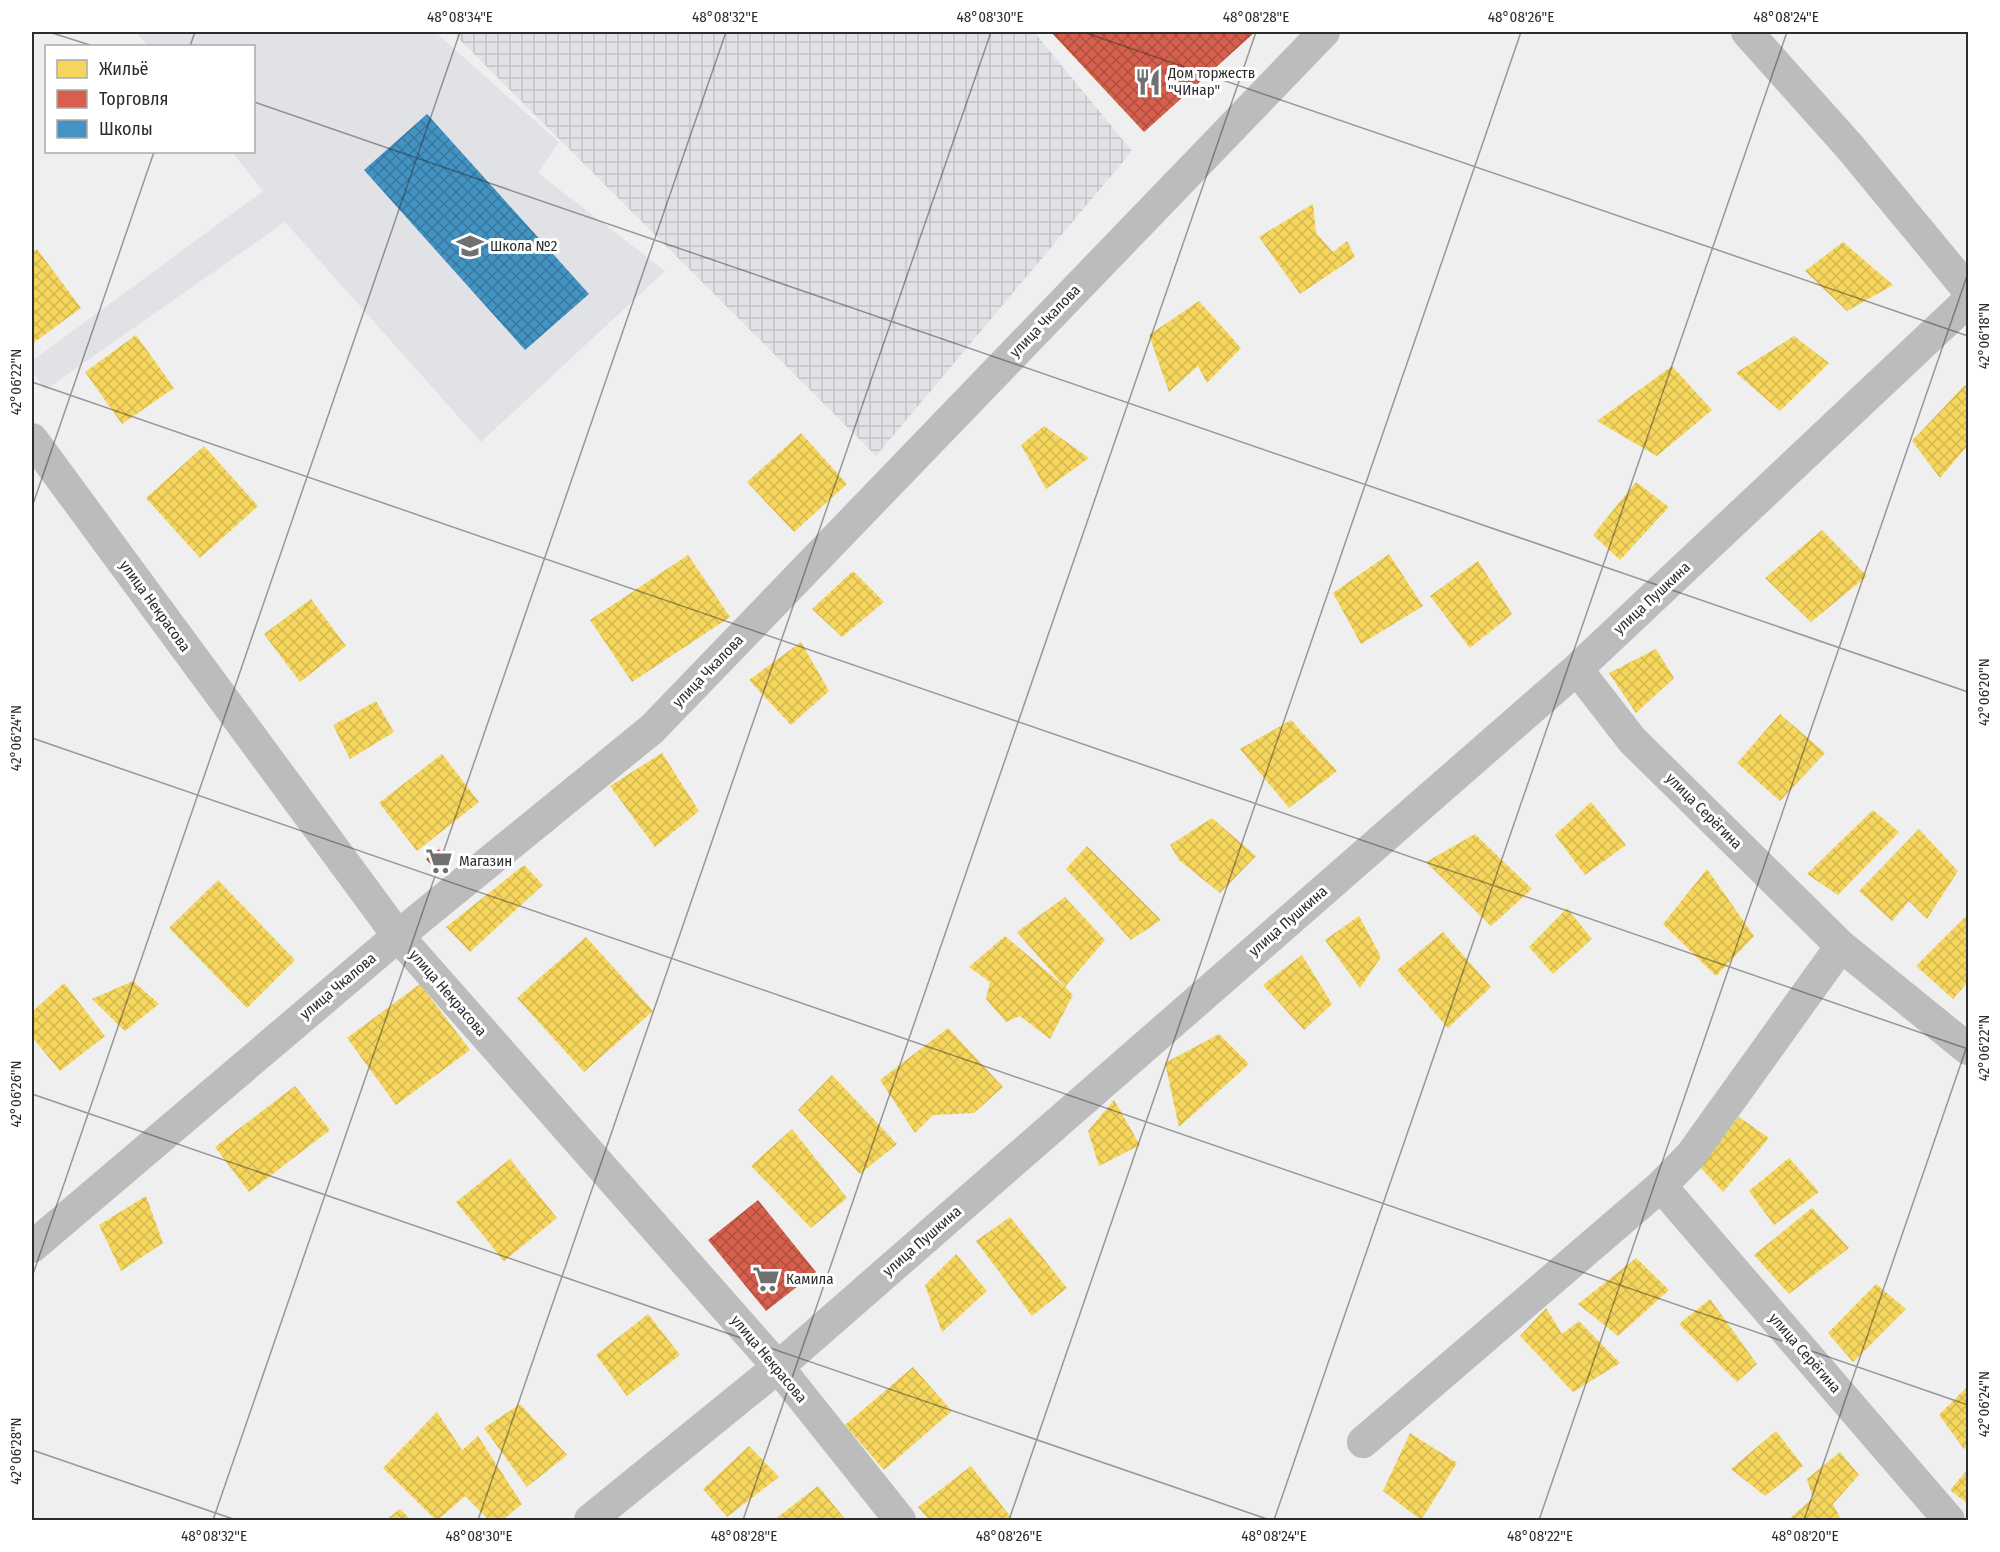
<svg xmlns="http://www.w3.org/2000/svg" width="2000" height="1552" viewBox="0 0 2000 1552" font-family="'Fira Sans Condensed',sans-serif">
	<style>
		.built { fill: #e0e2e6 }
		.industrial { fill: url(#industrial-grid) }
		.homes { fill: url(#homes-cross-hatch) }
		.shops { fill: url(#shops-cross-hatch) }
		.schools { fill: url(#schools-cross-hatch) }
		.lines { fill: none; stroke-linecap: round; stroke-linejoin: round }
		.minor { stroke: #bdbcbc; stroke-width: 32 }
		.ticks { fill: none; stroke: #2c2c2d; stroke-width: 1.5; stroke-opacity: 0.45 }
		.labels { text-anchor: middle; stroke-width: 6; stroke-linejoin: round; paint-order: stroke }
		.poi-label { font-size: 15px; fill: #2c2c2d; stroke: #fff; text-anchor: start }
		.street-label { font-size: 15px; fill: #2c2c2d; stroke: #fff }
		.neatline { fill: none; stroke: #2c2c2d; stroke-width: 2 }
		.ticks-label { font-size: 15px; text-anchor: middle; fill: #2c2c2d }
	</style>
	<defs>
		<pattern id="industrial-grid" width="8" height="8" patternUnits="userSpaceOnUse" patternTransform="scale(1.5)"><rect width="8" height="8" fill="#e0e2e6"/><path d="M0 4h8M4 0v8" fill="none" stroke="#c0c2c6"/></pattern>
		<pattern id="homes-cross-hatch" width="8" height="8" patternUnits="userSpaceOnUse" patternTransform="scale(1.5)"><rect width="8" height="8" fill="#f6d55c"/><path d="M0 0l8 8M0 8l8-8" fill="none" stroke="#d3b750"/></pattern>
		<pattern id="shops-cross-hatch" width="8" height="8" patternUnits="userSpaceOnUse" patternTransform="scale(1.5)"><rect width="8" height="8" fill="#d6604d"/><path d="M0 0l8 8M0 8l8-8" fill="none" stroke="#ae4f40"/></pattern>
		<pattern id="schools-cross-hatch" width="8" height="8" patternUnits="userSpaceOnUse" patternTransform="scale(1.5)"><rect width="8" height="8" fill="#4393c3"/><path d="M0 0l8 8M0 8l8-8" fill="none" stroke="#38789f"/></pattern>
	</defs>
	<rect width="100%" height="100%" fill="#efefef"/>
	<!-- built -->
	<path class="built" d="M136,32H435L559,142L538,173L665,271L481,442L285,222L45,390L32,371V361L263,191L232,152H254V46H148Z"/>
	<!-- industrial -->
	<path class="industrial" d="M452,32H1034L1132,151L876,456Z"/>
	<!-- homes -->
	<path class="homes" d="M1051,32H1255L1144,132Z
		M1313,204L1316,233L1333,252L1347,241L1355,257L1300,294L1259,237Z
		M1843,242L1893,285L1847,311L1805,271Z
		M37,249L81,308L32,344V253Z
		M1199,301L1241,348L1207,383L1198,366L1169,392L1149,335Z
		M136,335L174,388L122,424L85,372Z
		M1794,336L1829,363L1780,411L1736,373Z
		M1672,366L1712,410L1657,456L1597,421Z
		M1965,385L1968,388V445L1940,478L1912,441Z
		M1044,426L1089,458L1046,489L1021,445Z
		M801,433L847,484L794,532L747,482Z
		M204,446L258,506L200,558L146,498Z
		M1636,482L1669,507L1620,560L1593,535Z
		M1822,530L1867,576L1811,622L1765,578Z
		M1389,554L1423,606L1361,644L1333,593Z
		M688,555L730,617L632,682L590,620Z
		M1478,561L1512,614L1470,648L1430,596Z
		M853,571L884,602L842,637L812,609Z
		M311,599L346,646L300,682L264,634Z
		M801,642L829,691L791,725L749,680Z
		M1656,649L1674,678L1636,713L1609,673Z
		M376,701L394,732L350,759L333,725Z
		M1780,714L1825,753L1780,801L1737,763Z
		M1291,720L1337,771L1289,808L1240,749Z
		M662,753L699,811L655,847L610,786Z
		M442,754L479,802L417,851L379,803Z
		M1591,802L1626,845L1585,875L1555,835Z
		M1873,810L1899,832L1838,895L1807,874Z
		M1212,818L1256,856L1220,893L1179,860L1170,845Z
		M1919,829L1958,871L1927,919L1909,901L1892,921L1859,891Z
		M1475,834L1532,889L1491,926L1426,862Z
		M1087,846L1161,920L1131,940L1066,869Z
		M524,865L543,885L470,952L446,927Z
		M1707,869L1754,936L1716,976L1663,924Z
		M218,880L295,960L247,1008L169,928Z
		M1065,897L1105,940L1065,987L1073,995L1050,1039L1020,1016L1006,1022L986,999L990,982L969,967L1005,936L1065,987L1017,932Z
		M1567,908L1592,939L1553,974L1529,947Z
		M1967,915L1968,916V982L1953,999L1916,966Z
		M1359,916L1381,957L1360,988L1325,940Z
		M1443,932L1491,987L1448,1028L1397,970Z
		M586,937L653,1011L584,1072L517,998Z
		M1302,955L1332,1004L1304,1030L1263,985Z
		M133,981L159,1004L125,1031L92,999Z
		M64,983L105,1036L60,1071L32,1037V1012Z
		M420,984L470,1050L396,1105L347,1038Z
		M948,1028L1003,1087L974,1113L933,1115L915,1133L880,1080Z
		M1219,1034L1249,1064L1179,1127L1165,1063Z
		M832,1075L897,1144L860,1174L798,1110Z
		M295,1086L330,1130L249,1192L215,1147Z
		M1114,1100L1140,1145L1099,1166L1088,1131Z
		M1739,1117L1769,1138L1723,1192L1698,1165Z
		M792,1129L847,1198L811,1228L751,1166Z
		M1789,1158L1819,1192L1774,1225L1749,1191Z
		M510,1159L557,1218L504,1261L456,1202Z
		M146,1196L163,1243L121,1271L99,1225Z
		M1812,1208L1849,1248L1789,1294L1754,1255Z
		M1010,1217L1067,1288L1032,1316L976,1241Z
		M956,1254L987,1291L942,1332L925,1285Z
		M1636,1258L1669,1290L1618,1336L1578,1304Z
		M1876,1284L1906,1309L1853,1362L1828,1333Z
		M1710,1299L1757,1364L1737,1382L1679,1324Z
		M1546,1308L1562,1334L1579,1321L1620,1363L1573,1392L1520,1336Z
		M648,1314L680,1355L627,1396L596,1355Z
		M913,1367L952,1411L884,1470L845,1425Z
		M1968,1386V1445L1964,1449L1939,1415Z
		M520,1404L567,1455L527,1487L484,1428Z
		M437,1412L462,1450L478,1436L522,1504L503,1520H489L465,1496L438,1520H436L383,1468Z
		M1776,1431L1803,1466L1765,1496L1731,1469Z
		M1410,1433L1457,1463L1421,1520L1383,1491Z
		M749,1446L779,1477L727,1517L703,1489Z
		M1840,1452L1859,1475L1833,1504L1841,1520H1788L1813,1498L1807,1479Z
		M971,1466L1013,1520H929L918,1507Z
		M1968,1469V1504L1950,1490Z
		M818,1486L846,1520H774Z
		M400,1509L411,1520H386Z"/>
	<!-- shops -->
	<path class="shops" d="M1051,32H1255L1144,132Z
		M439,849L452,864L439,874L426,859Z
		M758,1200L816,1272L766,1311L708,1240Z"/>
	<!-- schools -->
	<path class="schools" d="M427,114L589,294L525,350L364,170Z"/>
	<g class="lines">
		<!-- minor -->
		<path class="minor" d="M1747,32L1849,146L1968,290
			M32,439L398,936L778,1367L900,1520
			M1577,669L1632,740L1841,946L1968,1049
			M1661,1186L1949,1520
			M32,1247L398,936L652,729L1324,32
			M1363,1442L1661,1186L1691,1155L1841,946
			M590,1520L778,1367L1577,669L1968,301"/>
	</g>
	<!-- ticks -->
	<path class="ticks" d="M49,32L93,46M1083,32L1968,336M190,46L195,32M254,102L1968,692M32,382L1968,1049M32,507L154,152M32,738L1968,1405M32,1094L1270,1520M32,1277L460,32M32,1450L236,1520M213,1520L726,32M478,1520L991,32M743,1520L1256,32M1009,1520L1521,32M1274,1520L1787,32M1539,1520L1968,273M1804,1520L1968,1043"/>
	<!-- icons -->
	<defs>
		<symbol id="restaurant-bare" viewBox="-9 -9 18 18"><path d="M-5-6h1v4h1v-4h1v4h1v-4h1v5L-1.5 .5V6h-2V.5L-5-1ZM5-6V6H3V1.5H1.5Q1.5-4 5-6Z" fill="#707071" stroke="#fff" stroke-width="2.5" paint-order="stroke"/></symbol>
		<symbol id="school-bare" viewBox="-9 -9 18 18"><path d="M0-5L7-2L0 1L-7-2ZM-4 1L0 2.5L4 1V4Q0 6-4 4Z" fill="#707071" stroke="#fff" stroke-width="2.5" paint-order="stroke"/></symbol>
		<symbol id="supermarket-bare" viewBox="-9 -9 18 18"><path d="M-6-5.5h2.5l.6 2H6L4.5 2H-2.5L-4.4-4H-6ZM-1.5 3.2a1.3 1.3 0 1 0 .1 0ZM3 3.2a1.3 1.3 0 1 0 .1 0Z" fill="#707071" stroke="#fff" stroke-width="2.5" paint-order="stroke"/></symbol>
	</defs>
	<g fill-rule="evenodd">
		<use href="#restaurant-bare" x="1129" y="63" width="38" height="38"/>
		<use href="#school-bare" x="451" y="227" width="38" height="38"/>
		<use href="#supermarket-bare" x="420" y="842" width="38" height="38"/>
		<use href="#supermarket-bare" x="747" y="1260" width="38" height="38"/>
	</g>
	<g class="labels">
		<!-- poi labels -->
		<g class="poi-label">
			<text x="1168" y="78">Дом торжеств<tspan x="1168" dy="17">"ЧИнар"</tspan></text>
			<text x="490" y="251">Школа №2</text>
			<text x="459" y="866">Магазин</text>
			<text x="786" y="1284">Камила</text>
		</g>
		<!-- street labels -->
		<g class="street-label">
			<text transform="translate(1045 321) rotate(-46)" y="5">улица Чкалова</text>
			<text transform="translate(1652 598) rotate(-43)" y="5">улица Пушкина</text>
			<text transform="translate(155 606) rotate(54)" y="5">улица Некрасова</text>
			<text transform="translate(708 671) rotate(-46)" y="5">улица Чкалова</text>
			<text transform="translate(1704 811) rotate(45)" y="5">улица Серёгина</text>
			<text transform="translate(1288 921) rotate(-41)" y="5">улица Пушкина</text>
			<text transform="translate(338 986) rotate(-40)" y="5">улица Чкалова</text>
			<text transform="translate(448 993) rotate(49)" y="5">улица Некрасова</text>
			<text transform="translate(922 1241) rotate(-41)" y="5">улица Пушкина</text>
			<text transform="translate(1805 1353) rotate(49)" y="5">улица Серёгина</text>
			<text transform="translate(769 1359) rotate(50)" y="5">улица Некрасова</text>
		</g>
	</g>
	<!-- border -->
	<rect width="2000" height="1552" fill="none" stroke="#ffffff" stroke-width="66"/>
	<!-- legend -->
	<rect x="45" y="45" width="210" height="108" fill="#ffffff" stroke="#ababab" stroke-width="1.5"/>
	<rect x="57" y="60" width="30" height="18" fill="#f6d55c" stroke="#ababab" stroke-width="1.5"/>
	<text x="99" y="75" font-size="18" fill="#2c2c2d">Жильё</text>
	<rect x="57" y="90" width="30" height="18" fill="#d6604d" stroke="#ababab" stroke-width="1.5"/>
	<text x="99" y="105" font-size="18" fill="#2c2c2d">Торговля</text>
	<rect x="57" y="120" width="30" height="18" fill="#4393c3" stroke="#ababab" stroke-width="1.5"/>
	<text x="99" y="135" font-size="18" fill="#2c2c2d">Школы</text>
	<rect x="33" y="33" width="1934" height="1486" class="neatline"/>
	<g class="ticks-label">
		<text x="460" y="22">48°08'34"E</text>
		<text x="725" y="22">48°08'32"E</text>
		<text x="990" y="22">48°08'30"E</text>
		<text x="1256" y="22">48°08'28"E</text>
		<text x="1521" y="22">48°08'26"E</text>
		<text x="1786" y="22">48°08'24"E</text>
		<text transform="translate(1984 336) rotate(-90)" y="5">42°06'18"N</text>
		<text transform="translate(16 382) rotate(-90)" y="5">42°06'22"N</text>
		<text transform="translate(1984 692) rotate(-90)" y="5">42°06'20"N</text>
		<text transform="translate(16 738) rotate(-90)" y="5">42°06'24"N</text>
		<text transform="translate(1984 1048) rotate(-90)" y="5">42°06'22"N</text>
		<text transform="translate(16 1094) rotate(-90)" y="5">42°06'26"N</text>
		<text transform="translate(1984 1404) rotate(-90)" y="5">42°06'24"N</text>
		<text transform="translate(16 1451) rotate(-90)" y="5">42°06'28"N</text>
		<text x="214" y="1541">48°08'32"E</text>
		<text x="479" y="1541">48°08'30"E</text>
		<text x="744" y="1541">48°08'28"E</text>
		<text x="1009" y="1541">48°08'26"E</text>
		<text x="1274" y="1541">48°08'24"E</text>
		<text x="1540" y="1541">48°08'22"E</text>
		<text x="1805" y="1541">48°08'20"E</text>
	</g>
</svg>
